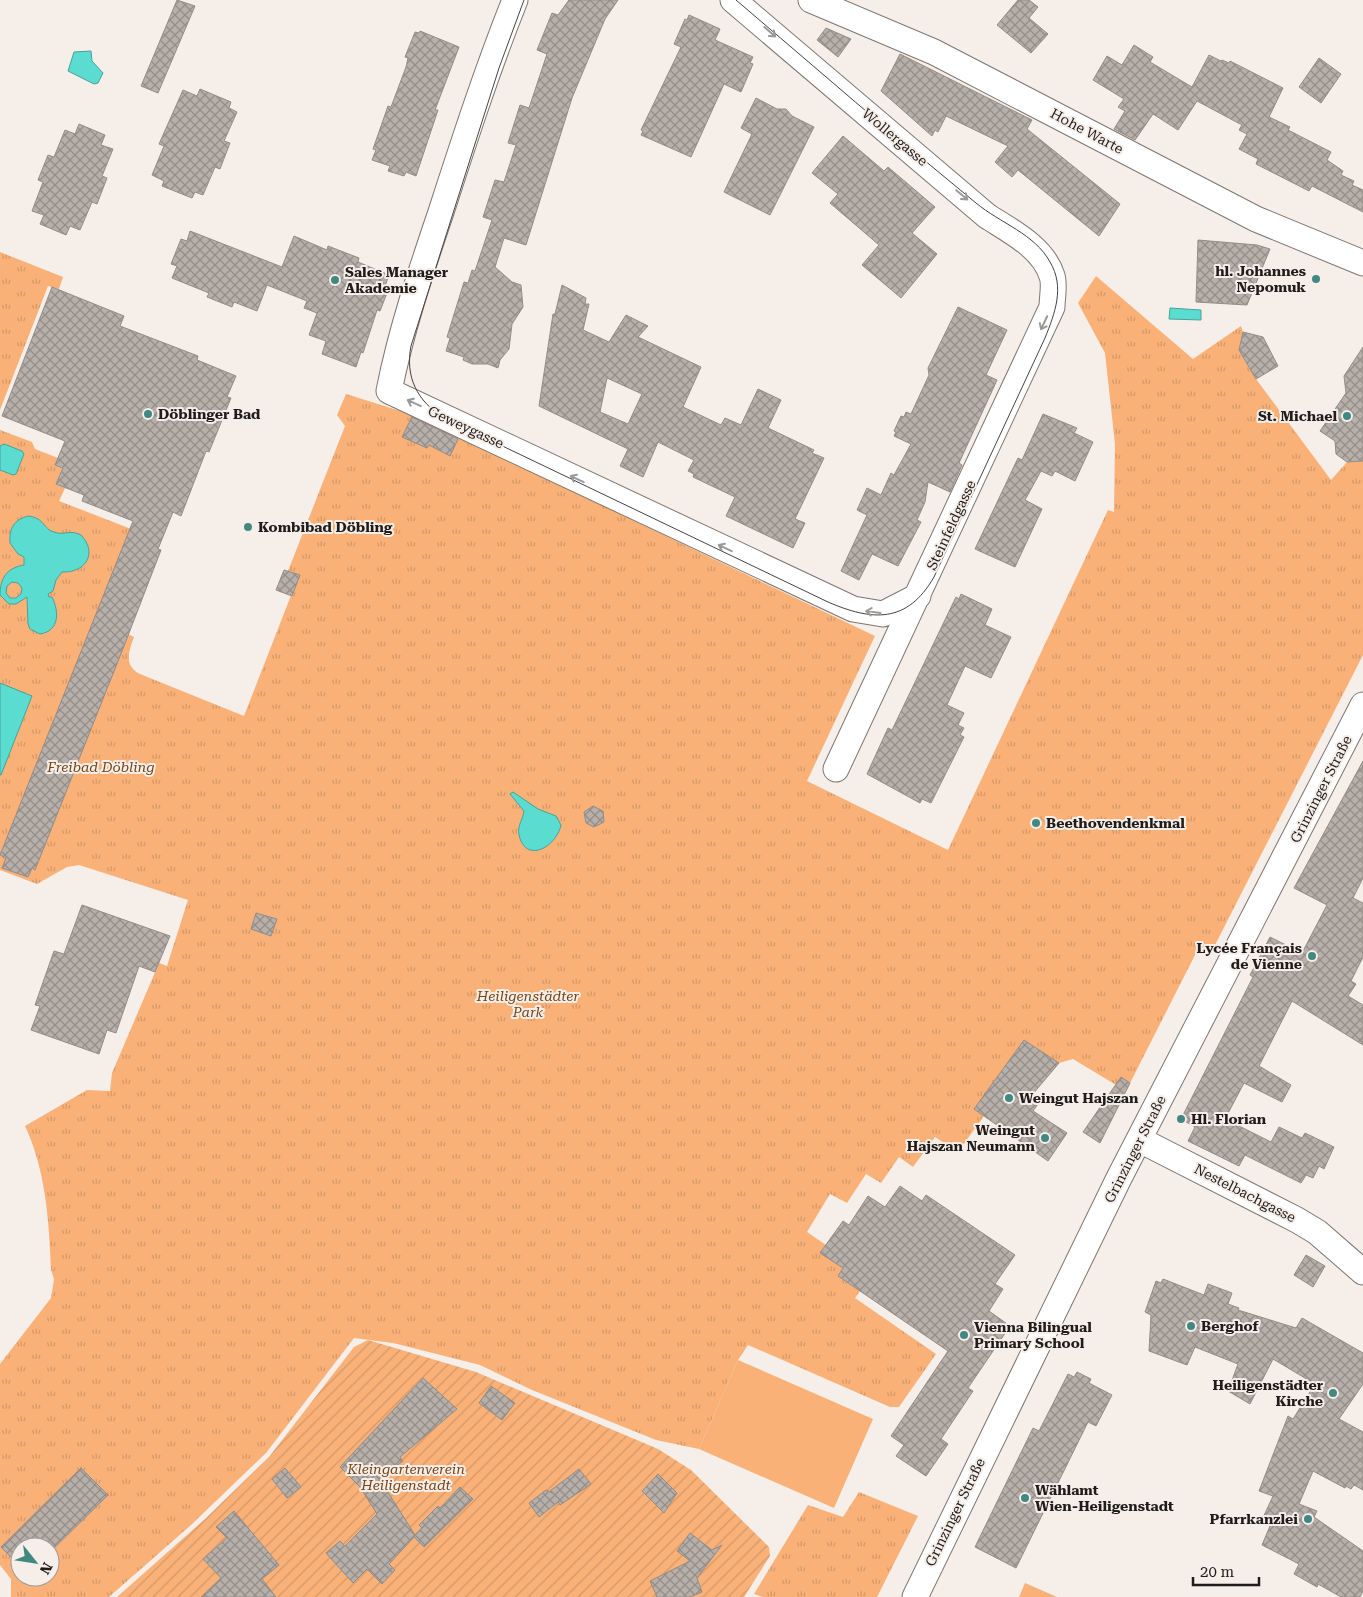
<svg xmlns="http://www.w3.org/2000/svg" width="1363" height="1597" viewBox="0 0 1363 1597" font-family="'Roboto Serif',serif">
	<style>
		.grass { fill: #f9b178 }
		.park { fill: url(#park-tufts); fill-rule: evenodd }
		.garden { fill: url(#garden-furrows) }
		.water { fill: #5adcd1; stroke: #48a29a; fill-rule: evenodd }
		.building { fill: url(#building-cross-hatch); stroke: #948c87; fill-rule: evenodd }
		.lines { fill: none; stroke-linecap: round; stroke-linejoin: round }
		.minor-casing { stroke: #7e7671; stroke-width: 27 }
		.minor { stroke: #fff; stroke-width: 25 }
		.tram { stroke: #464240; stroke-width: 1 }
		.oneway { stroke: #9a9998 }
		.poi-dot { fill: #418881; stroke: #f6eee8; stroke-width: 2 }
		.labels { text-anchor: middle; stroke-width: 4; stroke-linejoin: round; paint-order: stroke }
		.street-label { font-size: 14px; fill: #1f1c1a; stroke: #f6eee8 }
		.poi-label { font-size: 14px; font-weight: bold; fill: #1f1c1a; stroke: #f6eee8; text-anchor: start }
		.park-label { font-size: 14px; font-style: italic; fill: #744419; stroke: #f6eee8 }
	</style>
	<defs>
		<pattern id="park-tufts" width="24" height="20" patternUnits="userSpaceOnUse" patternTransform="scale(1.25)"><rect width="24" height="20" fill="#f9b178"/><path d="M3 7l-1-3M5 7V3M7 7l1-3M15 17l-1-3M17 17v-4M19 17l1-3" fill="none" stroke="#d59867"/></pattern>
		<pattern id="garden-furrows" width="10" height="10" patternUnits="userSpaceOnUse" patternTransform="scale(1.25)"><rect width="10" height="10" fill="#f9b178"/><path d="M-1 1l2-2M0 10L10 0M9 11l2-2" fill="none" stroke="#d59867"/></pattern>
		<pattern id="building-cross-hatch" width="8" height="8" patternUnits="userSpaceOnUse" patternTransform="scale(1.25)"><rect width="8" height="8" fill="#b7afa9"/><path d="M0 0l8 8M0 8l8-8" fill="none" stroke="#948e89"/></pattern>
	</defs>
	<rect width="100%" height="100%" fill="#f6eee8"/>
	<!-- grass -->
	<path class="grass" d="M738,1360L873,1419L834,1508L699,1449Z
		M1025,1583L1057,1597H1019Z"/>
	<!-- park -->
	<path class="park" d="M0,252L63,277L59,289L48,286L0,410Z
		M1096,276L1193,359L1241,326L1243,332L1239,350L1256,379L1331,480L1347,462H1360L1363,458V655L1213,949L1209,947L1196,953L1126,1091L1073,1059L1059,1063L1024,1040L975,1109L984,1116L958,1152L935,1137L913,1167L899,1157L881,1183L866,1174L847,1203L830,1194L807,1232L826,1245L821,1252L843,1268L838,1276L860,1291L855,1298L936,1354L899,1407H890L748,1345L738,1360L699,1449L656,1440L532,1390L480,1365L393,1343L354,1338L266,1453L191,1525L109,1597H11V1579L0,1565V1364L51,1298L54,1279L51,1270C49,1221 46,1171 25,1126L87,1090L110,1091L112,1073L159,963L167,966L188,900L79,865L67,867L37,884L0,870V430L32,442L35,449L58,458L55,465L63,468L56,484L65,488L59,501L139,532L136,541L161,550L128,634L134,637C129,651 123,665 140,674L244,716L299,575L288,571L345,426L337,415L346,394L413,415L875,636L807,781L948,850L1108,510L1114,512L1115,444L1105,353L1078,303ZM20,1547H50V1577H20Z
		M859,1492L918,1516L877,1597H763L754,1594L808,1505L843,1517Z"/>
	<!-- garden -->
	<path class="garden" d="M368,1340L476,1372L658,1449L691,1470L769,1547L770,1556L744,1597H117L205,1519L269,1457L354,1347Z"/>
	<!-- water -->
	<path class="water" d="M91,51L92,61L103,73L98,83L94,84L68,71L74,52Z
		M1170,308L1201,310V320L1169,319Z
		M4,444L22,451L24,454L16,474L13,475L0,470V446Z
		M28,516C45,518 43,529 54,532C64,536 69,529 81,535C98,553 86,573 62,572L56,580L53,591L48,594L49,597H52C59,611 60,631 40,634L30,629L28,624L27,597L16,604H9L0,595C0,579 6,568 24,565V557L18,554L10,543C9,528 14,520 28,516ZM12,582L18,583L22,588L21,594L16,598H10L6,593L7,586Z
		M0,683L32,696L1,775H0Z
		M513,792L538,809L556,816L561,825C557,846 526,865 519,835C517,825 523,820 524,811L510,794Z"/>
	<!-- building -->
	<path class="building" d="M177,0L195,6L158,93L141,86Z
		M569,0H618L605,19L572,98L526,245L504,238L495,267L512,282L521,285L523,307L512,324L509,349L500,360L498,368L488,364H472L463,360L464,357L446,351L450,338L447,337L464,282L468,283L472,270L475,271L492,220L483,217L495,180L504,182L516,145L508,143L520,105L529,108L547,54L537,50L552,13L558,15Z
		M1018,0H1029L1038,7L1029,18L1048,34L1031,53L997,25Z
		M689,15L720,29L715,40L753,57L750,63L753,64L741,92L724,84L691,157L641,135L643,131L641,130L681,47L674,44L685,19L687,20Z
		M826,28L851,39L838,57L817,40Z
		M420,31L459,47L435,110H438L416,176L406,172L404,176L388,171L390,166L372,160L376,150L373,149L388,106L391,107L406,67L408,58L405,57L415,32L419,33Z
		M1134,45L1153,57L1150,62L1192,87L1209,55L1221,61L1222,60L1229,63L1230,61L1283,88L1269,117L1290,127L1288,130L1331,152L1327,160L1343,171L1341,175L1354,181L1352,185L1363,190V212L1312,186L1309,191L1256,164L1258,159L1239,149L1247,134L1239,130L1242,125L1197,101L1178,130L1153,114L1135,140L1114,129L1125,111L1118,107L1124,99L1093,80L1107,56L1122,65Z
		M900,54L1032,120L1027,129L1120,204L1099,236L1018,170L1012,177L995,162L1008,146L946,116L938,132L935,130L932,136L881,91Z
		M1319,58L1341,74L1321,103L1299,87Z
		M200,89L231,102L229,108L237,112L224,141L230,143L220,169L215,167L203,195L195,192L192,198L162,186L164,181L152,175L164,146L159,144L183,90L197,96Z
		M756,98L777,109H786L792,116L814,127L770,215L724,192L752,134L741,128Z
		M79,124L105,135L101,145L113,149L102,176L107,178L97,204L92,202L80,230L70,226L66,235L40,224L44,215L32,211L43,182L38,180L48,155L54,157L65,130L75,134Z
		M843,136L884,171L888,167L935,207L912,233L937,254L901,298L862,265L879,245L830,203L838,194L812,173Z
		M190,231L282,267L294,236L327,250L328,246L359,258L358,262L389,275L383,292L387,293L380,311L377,310L363,353L361,352L356,367L322,354L326,341L309,335L317,313L304,308L307,301L267,285L257,311L234,302L232,307L207,297L209,293L172,278L177,266L171,264L181,239L187,241Z
		M1198,240L1257,245L1270,249L1247,305L1196,302Z
		M562,285L586,298L585,304H589L583,330L609,342L626,315L648,326L638,337L701,367L683,407L721,425L725,418L741,425L758,389L781,400L768,428L814,450L812,453L824,458L795,519L805,523L793,548L726,516L735,497L693,477L694,474L688,471L694,460L658,442L643,477L620,466L628,449L539,406L553,314H555ZM607,378L642,394L628,424L600,412Z
		M52,287L124,316L120,326L198,356L197,360L236,376L227,397L231,398L209,452L206,451L181,516L173,512L158,549L161,550L124,646L35,870L32,868L28,877L2,868L6,858L0,855L133,521L82,501L84,495L56,484L63,468L55,465L65,441L2,416Z
		M958,307L1007,330L986,375L997,380L959,463L962,465L950,492L928,482L925,502L917,520L921,522L898,566L872,554L859,580L841,571L867,515L857,510L867,488L881,495L891,473L894,475L911,444L894,436L896,432L894,431L901,416L904,417L906,412L911,414L929,375L928,368Z
		M1243,332L1263,337L1278,366L1256,379L1239,350Z
		M1363,347V461L1347,462L1336,454L1335,441L1320,431L1346,393L1344,376Z
		M1043,414L1077,428L1074,433L1093,442L1075,481L1055,471L1052,476L1041,471L1025,500L1042,509L1015,567L975,549L1018,458L1022,460Z
		M412,417L458,439L450,456L429,445L427,448L402,437Z
		M284,570L300,575L292,596L276,590Z
		M961,594L992,609L985,625L1011,637L991,678L965,666L947,705L964,713L958,725L964,728L960,735L964,737L931,803L922,799L920,803L867,774L888,728L892,730L956,597L959,599Z
		M1363,761V878L1353,898L1363,903V957L1351,981L1356,984L1348,996L1363,1005V1045L1292,1001L1259,1066L1291,1085L1282,1102L1244,1083L1225,1119L1271,1142L1279,1127L1302,1138L1305,1133L1334,1147L1324,1169L1319,1166L1313,1178L1306,1175L1301,1183L1245,1155L1239,1166L1188,1141L1195,1127L1181,1119L1253,977L1250,975L1270,937L1302,953L1327,905L1294,888Z
		M593,806L603,811L604,822L594,827L586,823L584,812Z
		M82,905L170,936L155,972L139,966L116,1033L107,1030L99,1054L31,1030L40,1006L35,1005L54,951L64,954Z
		M256,913L277,919L271,936L251,929Z
		M1024,1040L1059,1063L1032,1095L1040,1101L1033,1111L1067,1133L1048,1161L974,1109Z
		M1121,1077L1130,1083L1100,1143L1083,1132Z
		M900,1186L922,1201L926,1195L1015,1255L995,1284L1003,1289L989,1311L1010,1326L968,1388L973,1391L941,1439L948,1444L926,1476L896,1456L904,1445L891,1436L948,1351L838,1276L843,1268L820,1253L843,1221L849,1225L868,1196L885,1207Z
		M1306,1255L1325,1266L1313,1287L1294,1275Z
		M1163,1279L1204,1295L1208,1284L1232,1293L1228,1304L1239,1308L1238,1310L1296,1328L1302,1318L1363,1353V1384L1339,1419L1363,1432V1490L1354,1485L1351,1489L1346,1486L1345,1488L1313,1471L1299,1504L1317,1511L1314,1517L1363,1551V1591L1360,1597H1341L1318,1584L1317,1587L1294,1574L1299,1564L1262,1545L1270,1526L1261,1522L1273,1496L1259,1491L1288,1416L1293,1419L1315,1384L1273,1359L1250,1404L1228,1391L1238,1364L1195,1347L1187,1365L1149,1351L1151,1315L1145,1312L1156,1281L1161,1283Z
		M1077,1372L1091,1379L1089,1383L1112,1395L1096,1426L1088,1422L1016,1568L975,1547L1033,1428L1039,1431L1068,1374L1074,1377Z
		M423,1378L457,1409L400,1457L403,1461L379,1478L415,1535L422,1528L419,1525L438,1506L440,1508L460,1487L473,1499L424,1547L414,1537L389,1564L395,1570L382,1584L367,1569L353,1583L326,1553L340,1541L345,1546L377,1514L360,1487L340,1467Z
		M491,1386L515,1403L502,1420L479,1403Z
		M81,1468L108,1495L50,1552V1547H20V1566L1,1547Z
		M285,1468L301,1487L287,1498L272,1479Z
		M579,1469L591,1484L560,1505L558,1502L539,1517L529,1503L546,1490L552,1493L550,1491Z
		M658,1474L677,1493L664,1513L642,1491Z
		M234,1511L279,1565L262,1579L276,1597H201L221,1578L203,1559L227,1538L216,1527Z
		M690,1533L712,1550L722,1545L697,1578L702,1592L690,1597H657L650,1581L690,1561L677,1551Z"/>
	<g class="lines">
		<defs>
			<path id="minor" d="M515,0C487,70 464,141 441,212C421,271 401,330 389,391L853,609L883,614L918,596
				M733,0L987,216C1010,231 1043,247 1052,276C1055,284 1052,298 1052,307L836,769
				M811,0L934,52L1256,219L1363,263
				M1140,1140L1297,1220L1317,1232L1363,1272
				M915,1597L1119,1178L1363,705"/>
		</defs>
		<!-- minor casing -->
		<use href="#minor" class="minor-casing"/>
		<!-- minor -->
		<use href="#minor" class="minor"/>
		<!-- tram -->
		<path class="tram" d="M524,0L499,68L411,346C405,377 417,401 444,418L828,602C872,621 907,624 934,577L1045,338C1055,313 1065,287 1050,262C1035,234 1000,223 976,203C895,137 816,68 736,0"/>
	</g>
	<!-- one-way arrows -->
	<defs><path id="oneway-shaft" d="M-6 0H5M1.5-3L5.5 0L1.5 3" fill="none" stroke-width="1.6" stroke-linecap="round" stroke-linejoin="round" transform="scale(1.25)"/></defs>
	<g class="oneway">
		<use href="#oneway-shaft" transform="translate(770 32) rotate(41)"/>
		<use href="#oneway-shaft" transform="translate(962 195) rotate(40)"/>
		<use href="#oneway-shaft" transform="translate(1044 323) rotate(115)"/>
		<use href="#oneway-shaft" transform="translate(414 403) rotate(-155)"/>
		<use href="#oneway-shaft" transform="translate(577 479) rotate(-155)"/>
		<use href="#oneway-shaft" transform="translate(725 548) rotate(-155)"/>
		<use href="#oneway-shaft" transform="translate(873 612) rotate(-172)"/>
	</g>
	<!-- markers -->
	<g class="poi-dot">
		<circle cx="1316" cy="279" r="5"/>
		<circle cx="335" cy="280" r="5"/>
		<circle cx="148" cy="414" r="5"/>
		<circle cx="1347" cy="416" r="5"/>
		<circle cx="248" cy="527" r="5"/>
		<circle cx="1036" cy="823" r="5"/>
		<circle cx="1312" cy="956" r="5"/>
		<circle cx="1009" cy="1098" r="5"/>
		<circle cx="1181" cy="1119" r="5"/>
		<circle cx="1045" cy="1138" r="5"/>
		<circle cx="1191" cy="1326" r="5"/>
		<circle cx="964" cy="1335" r="5"/>
		<circle cx="1333" cy="1393" r="5"/>
		<circle cx="1025" cy="1498" r="5"/>
		<circle cx="1308" cy="1519" r="5"/>
	</g>
	<g class="labels">
		<!-- street labels -->
		<g class="street-label">
			<text transform="translate(1087 131) rotate(28)" y="5">Hohe Warte</text>
			<text transform="translate(895 137) rotate(40)" y="5">Wollergasse</text>
			<text transform="translate(466 427) rotate(25)" y="5">Geweygasse</text>
			<text transform="translate(951 525) rotate(-65)" y="5">Steinfeldgasse</text>
			<text transform="translate(1321 789) rotate(-63)" y="5">Grinzinger Straße</text>
			<text transform="translate(1135 1149) rotate(-63)" y="5">Grinzinger Straße</text>
			<text transform="translate(1245 1193) rotate(27)" y="5">Nestelbachgasse</text>
			<text transform="translate(955 1512) rotate(-64)" y="5">Grinzinger Straße</text>
		</g>
		<!-- poi labels -->
		<g class="poi-label">
			<text x="1306" y="276" text-anchor="end">hl. Johannes<tspan x="1306" dy="16">Nepomuk</tspan></text>
			<text x="345" y="277">Sales Manager<tspan x="345" dy="16">Akademie</tspan></text>
			<text x="158" y="419">Döblinger Bad</text>
			<text x="1337" y="421" text-anchor="end">St. Michael</text>
			<text x="258" y="532">Kombibad Döbling</text>
			<text x="1046" y="828">Beethovendenkmal</text>
			<text x="1302" y="953" text-anchor="end">Lycée Français<tspan x="1302" dy="16">de Vienne</tspan></text>
			<text x="1019" y="1103">Weingut Hajszan</text>
			<text x="1191" y="1124">Hl. Florian</text>
			<text x="1035" y="1135" text-anchor="end">Weingut<tspan x="1035" dy="16">Hajszan Neumann</tspan></text>
			<text x="1201" y="1331">Berghof</text>
			<text x="974" y="1332">Vienna Bilingual<tspan x="974" dy="16">Primary School</tspan></text>
			<text x="1323" y="1390" text-anchor="end">Heiligenstädter<tspan x="1323" dy="16">Kirche</tspan></text>
			<text x="1035" y="1495">Wählamt<tspan x="1035" dy="16">Wien-Heiligenstadt</tspan></text>
			<text x="1298" y="1524" text-anchor="end">Pfarrkanzlei</text>
		</g>
		<!-- park labels -->
		<g class="park-label">
			<text x="101" y="772">Freibad Döbling</text>
			<text x="528" y="1001">Heiligenstädter<tspan x="528" dy="16">Park</tspan></text>
			<text x="406" y="1474">Kleingartenverein<tspan x="406" dy="16">Heiligenstadt</tspan></text>
		</g>
	</g>
	<!-- north arrow -->
	<g transform="translate(35 1562) rotate(120)"><circle r="24" fill="#f6eee8" stroke="#a09a96"/>
	<path d="M0-4L9 19L0 12L-9 19Z" fill="#418881"/>
	<text y="-8" font-size="14" font-weight="bold" text-anchor="middle" fill="#1f1c1a">N</text>
	</g>
	<!-- scale -->
	<path d="M1193 1577v8h66v-8" fill="none" stroke="#1f1c1a" stroke-width="2.5"/>
	<text x="1200" y="1577" font-size="15" fill="#1f1c1a" stroke="#f6eee8" stroke-width="4" paint-order="stroke">20 m</text>
</svg>
